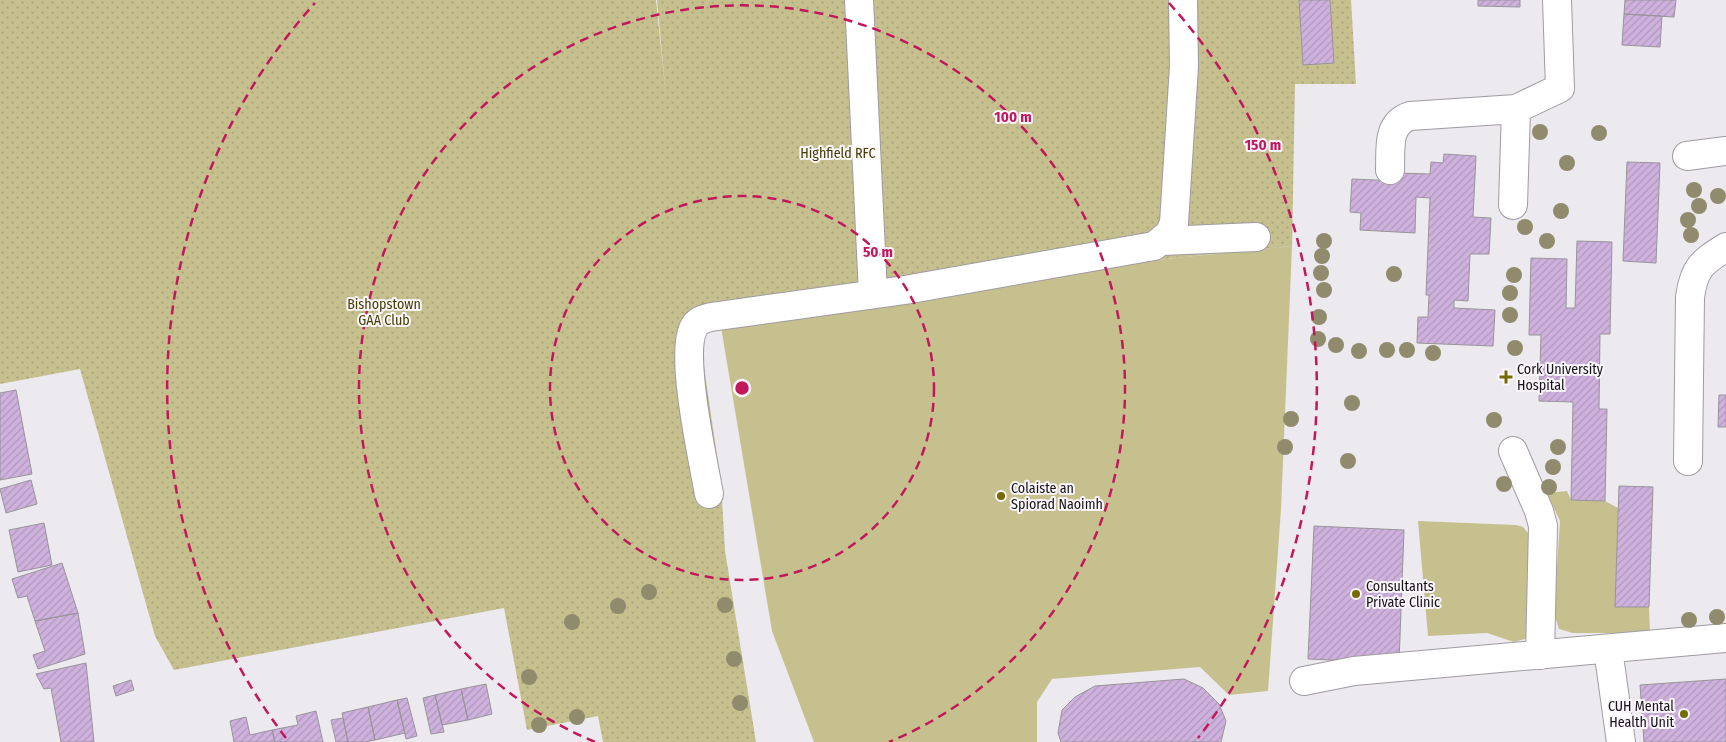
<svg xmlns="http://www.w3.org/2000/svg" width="1726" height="742" viewBox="0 0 1726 742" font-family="'Fira Sans Condensed',sans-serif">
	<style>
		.grass { fill: #c6c08f }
		.park { fill: url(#park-dots) }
		.building { fill: url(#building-hatch); stroke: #98949a }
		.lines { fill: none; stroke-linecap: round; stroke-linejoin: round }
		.minor-casing { stroke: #9f9ba1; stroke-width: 30 }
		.minor { stroke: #fff; stroke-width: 28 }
		.tree { fill: #908b6c }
		.ring { fill: none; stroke: #c2185b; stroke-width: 2.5; stroke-dasharray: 9 6 }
		.poi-dot { fill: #766a02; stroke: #faf6fc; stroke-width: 2 }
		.labels { text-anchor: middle; stroke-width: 4; stroke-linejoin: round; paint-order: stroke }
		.park-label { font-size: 14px; fill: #453e00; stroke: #faf6fc }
		.poi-label { font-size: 14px; fill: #151315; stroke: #faf6fc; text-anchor: start }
		.centre { fill: #c2185b; stroke: #faf6fc; stroke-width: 2.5 }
		.ring-label { font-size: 15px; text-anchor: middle; font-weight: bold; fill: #c2185b; stroke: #faf6fc; stroke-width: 4; stroke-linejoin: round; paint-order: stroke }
	</style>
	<defs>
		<pattern id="park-dots" width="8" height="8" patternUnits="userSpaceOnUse" patternTransform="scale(1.25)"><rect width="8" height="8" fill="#c6c08f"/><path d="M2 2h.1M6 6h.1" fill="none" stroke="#a9a47a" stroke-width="1.8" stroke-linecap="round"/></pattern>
		<pattern id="building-hatch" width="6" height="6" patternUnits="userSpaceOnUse" patternTransform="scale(1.25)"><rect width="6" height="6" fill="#ceb2dd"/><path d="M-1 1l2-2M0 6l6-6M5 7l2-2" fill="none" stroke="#b098bd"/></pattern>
	</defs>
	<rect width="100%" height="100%" fill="#ece9ef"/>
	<!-- grass -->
	<path class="grass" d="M1292,246L1281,509L1268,691L1229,695L1200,667L1052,679L1037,702V742H814L772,631L721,327L1136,262Z
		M1567,491L1571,500L1605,501L1618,508L1616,607H1649L1650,633H1573L1559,629L1554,613L1560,521L1547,493Z
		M1418,521L1516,525L1523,527L1528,533V638L1514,642L1487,633L1428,636Z"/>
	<!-- park -->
	<path class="park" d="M0,0H656L666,96L657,0H1351L1356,84H1295L1292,246L1136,262L707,329L703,349L704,367L721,483L725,551L756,742H603L598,716L527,730L504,608L174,670L155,636L80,369L0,384Z"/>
	<!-- building -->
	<path class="building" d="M1299,0H1330L1334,63L1303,65Z
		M1478,0H1520V7L1478,6Z
		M1625,0H1676L1674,17L1624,14Z
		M1624,14L1662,16L1660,47L1622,45Z
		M1444,154L1476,156L1473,217L1491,218L1489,254H1470L1468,301L1454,300V308L1495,310L1493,346L1417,343L1418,317H1428L1429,295H1426L1430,198L1416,197L1415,233L1360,230L1361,213L1350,212L1352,179L1398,181V173L1430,174L1431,162L1443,163Z
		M1627,162L1660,163L1656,263L1623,261Z
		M1577,241L1612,242L1610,334H1600L1599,409H1607L1605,501L1571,500L1573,402L1539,401L1541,335H1529L1531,258L1567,259L1566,308H1575Z
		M16,390L32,474L0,480V393Z
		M1719,395H1726V427H1718Z
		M31,480L37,504L6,513L0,489Z
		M1619,486L1653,487L1649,607H1615Z
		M44,523L52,565L18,572L9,530Z
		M1314,526L1404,530L1399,663L1308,659Z
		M62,563L78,613L35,621L27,596L18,598L12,579Z
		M78,613L85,654L38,669L33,655L45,651L35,621Z
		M86,663L94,742H61L51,688L44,689L36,674Z
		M1184,679L1203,688L1219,704L1226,721L1221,742H1061L1058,733L1062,710L1075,697L1095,686Z
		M1726,679V742H1644L1640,685Z
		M131,680L134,690L116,696L113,686Z
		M486,684L492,714L468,720L461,689Z
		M461,689L468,720L442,725L435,695Z
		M435,695L444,732L431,734L423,698Z
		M407,698L417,736L406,739L397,700Z
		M397,700L405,733L375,740L368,707Z
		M368,707L375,740L365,742H348L342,713Z
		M316,711L323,742H275L272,730L298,725L296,716Z
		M246,717L250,735L272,730L275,742H234L230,721Z
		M343,718L348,742H336L331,720Z"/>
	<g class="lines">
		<defs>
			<path id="minor" d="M859,0L873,294
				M1687,156L1726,151
				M1390,170C1391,150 1386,124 1410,116L1516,109
				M1513,205L1516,109L1560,88L1557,0
				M1162,241L1256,237
				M1513,451L1539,511L1543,526L1540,655
				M1688,461L1690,297C1694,268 1702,262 1726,247
				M709,494C703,460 680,357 693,329C696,321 703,319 711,317L905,290L1154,246L1169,234L1174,223L1184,66L1183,0
				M1608,649L1621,742
				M1304,681L1354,671L1726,638"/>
		</defs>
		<!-- minor casing -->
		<use href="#minor" class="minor-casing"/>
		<!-- minor -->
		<use href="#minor" class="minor"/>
	</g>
	<!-- trees -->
	<g class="tree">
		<circle cx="1540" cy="132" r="8"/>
		<circle cx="1599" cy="133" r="8"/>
		<circle cx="1567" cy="163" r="8"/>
		<circle cx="1694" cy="190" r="8"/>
		<circle cx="1718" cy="196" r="8"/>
		<circle cx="1699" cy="206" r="8"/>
		<circle cx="1561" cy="211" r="8"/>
		<circle cx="1688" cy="220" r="8"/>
		<circle cx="1525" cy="227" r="8"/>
		<circle cx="1691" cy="235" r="8"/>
		<circle cx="1324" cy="241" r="8"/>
		<circle cx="1547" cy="241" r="8"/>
		<circle cx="1322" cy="256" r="8"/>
		<circle cx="1321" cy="273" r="8"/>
		<circle cx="1394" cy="274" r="8"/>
		<circle cx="1514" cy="275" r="8"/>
		<circle cx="1324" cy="290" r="8"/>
		<circle cx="1510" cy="293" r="8"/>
		<circle cx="1510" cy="315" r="8"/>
		<circle cx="1319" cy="317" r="8"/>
		<circle cx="1318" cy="339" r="8"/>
		<circle cx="1336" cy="345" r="8"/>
		<circle cx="1515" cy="348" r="8"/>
		<circle cx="1387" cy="350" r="8"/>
		<circle cx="1407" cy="350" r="8"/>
		<circle cx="1359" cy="351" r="8"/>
		<circle cx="1433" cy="353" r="8"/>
		<circle cx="1352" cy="403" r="8"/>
		<circle cx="1291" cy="419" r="8"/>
		<circle cx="1494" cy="420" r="8"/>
		<circle cx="1285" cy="447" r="8"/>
		<circle cx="1558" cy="447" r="8"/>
		<circle cx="1348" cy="461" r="8"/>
		<circle cx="1553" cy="467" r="8"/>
		<circle cx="1504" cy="484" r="8"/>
		<circle cx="1549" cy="487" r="8"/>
		<circle cx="649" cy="592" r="8"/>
		<circle cx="725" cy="605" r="8"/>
		<circle cx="618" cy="606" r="8"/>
		<circle cx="1717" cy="617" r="8"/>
		<circle cx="1689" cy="620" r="8"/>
		<circle cx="572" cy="622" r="8"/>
		<circle cx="734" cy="659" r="8"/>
		<circle cx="529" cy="677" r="8"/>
		<circle cx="740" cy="703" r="8"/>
		<circle cx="577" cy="717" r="8"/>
		<circle cx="539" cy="725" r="8"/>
	</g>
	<!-- distance rings -->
	<g class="ring">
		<circle cx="742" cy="388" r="192"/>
		<path d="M595 742A383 383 0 1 1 889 742"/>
		<path d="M286 738A575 575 0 0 1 315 3M1169 3A575 575 0 0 1 1198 738"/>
	</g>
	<!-- markers -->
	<g class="poi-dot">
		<path d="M1503.5 369.5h5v5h5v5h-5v5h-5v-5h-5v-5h5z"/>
		<circle cx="1001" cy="496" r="5"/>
		<circle cx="1356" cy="594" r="5"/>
		<circle cx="1684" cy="714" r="5"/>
	</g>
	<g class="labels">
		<!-- park labels -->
		<g class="park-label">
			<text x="838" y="158">Highfield RFC</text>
			<text x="384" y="309">Bishopstown<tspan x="384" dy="16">GAA Club</tspan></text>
		</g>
		<!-- poi labels -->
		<g class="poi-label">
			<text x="1517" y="374">Cork University<tspan x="1517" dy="16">Hospital</tspan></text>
			<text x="1011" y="493">Colaiste an<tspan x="1011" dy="16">Spiorad Naoimh</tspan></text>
			<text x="1366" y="591">Consultants<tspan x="1366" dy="16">Private Clinic</tspan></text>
			<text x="1674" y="711" text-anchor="end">CUH Mental<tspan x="1674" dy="16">Health Unit</tspan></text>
		</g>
	</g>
	<circle cx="742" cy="388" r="8" class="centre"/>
	<g class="ring-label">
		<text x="1013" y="122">100 m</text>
		<text x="1263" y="150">150 m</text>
		<text x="878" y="257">50 m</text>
	</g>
</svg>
